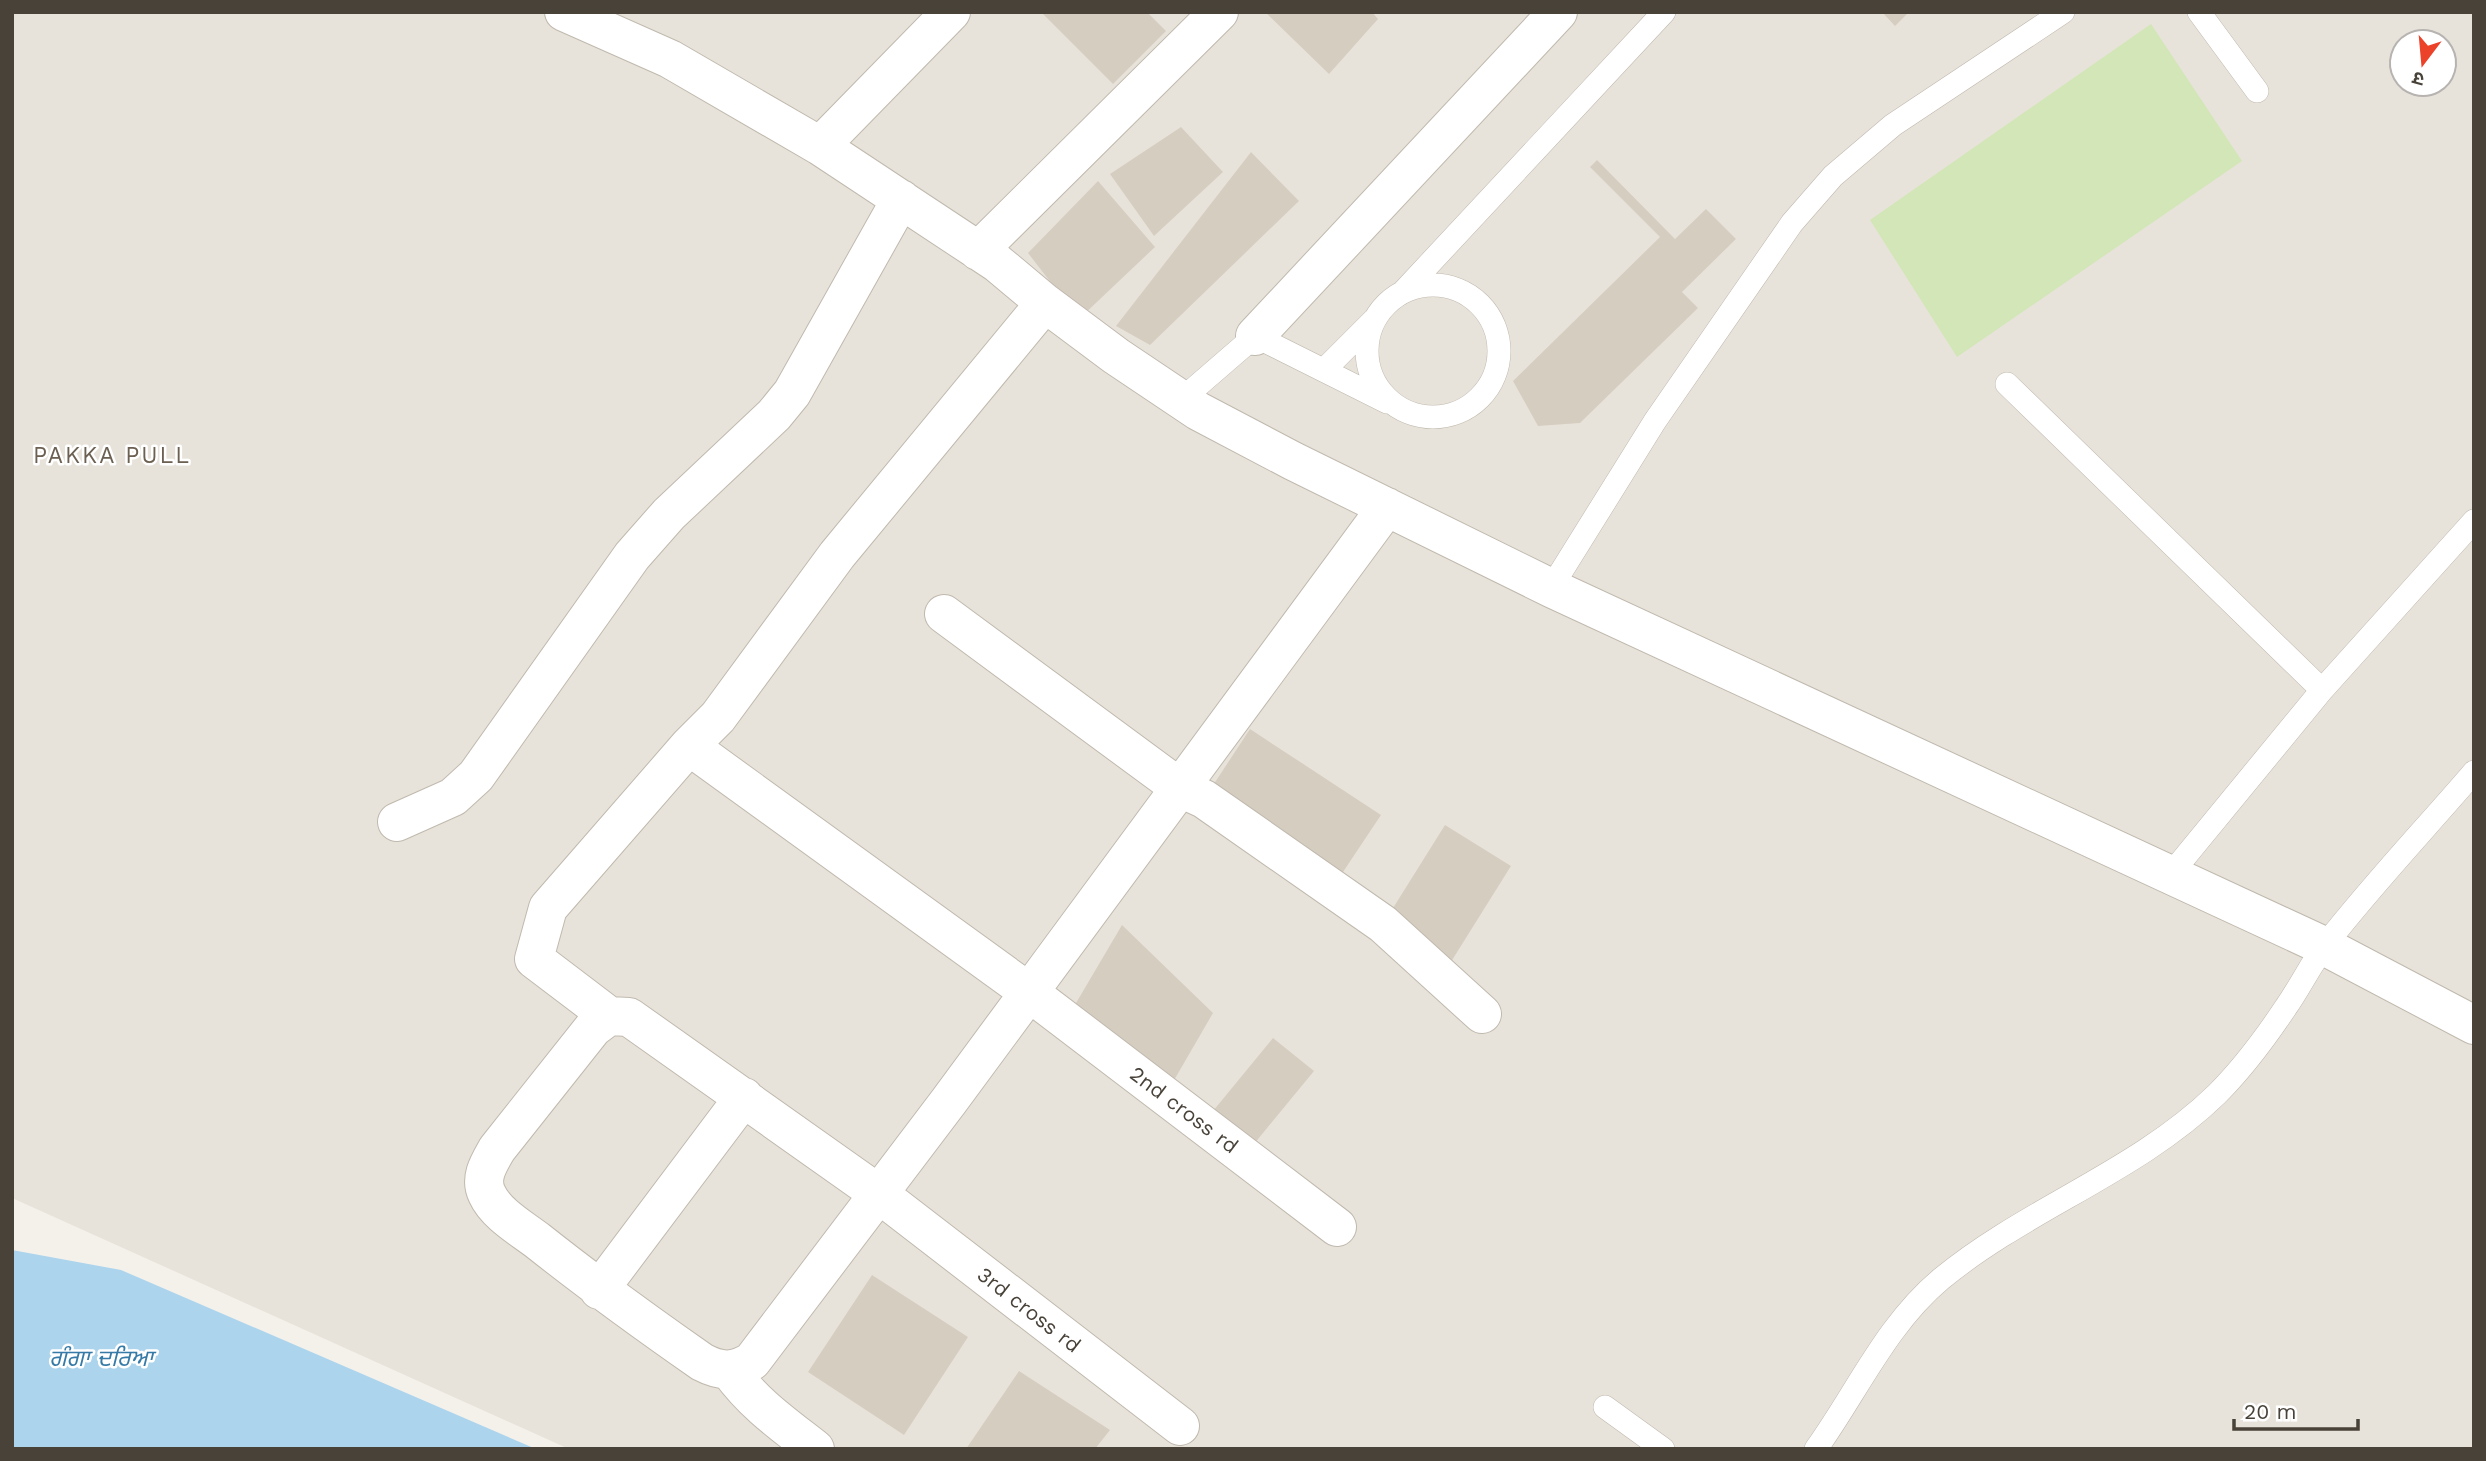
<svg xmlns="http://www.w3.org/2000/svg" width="2486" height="1461" viewBox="0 0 2486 1461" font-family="'Work Sans','Noto Sans Devanagari','Noto Sans Gurmukhi',sans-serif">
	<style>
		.residential { fill: #e8e3da; fill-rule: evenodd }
		.green { fill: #d2e6b7 }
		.water { fill: #acd4ed }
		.building { fill: #d6cdc1 }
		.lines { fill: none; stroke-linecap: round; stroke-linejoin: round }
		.service-casing { stroke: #c0b9ae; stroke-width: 24 }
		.minor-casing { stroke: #c0b9ae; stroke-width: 40 }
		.service { stroke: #fff; stroke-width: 23 }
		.minor { stroke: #fff; stroke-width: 38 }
		.labels { text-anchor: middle; stroke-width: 5; stroke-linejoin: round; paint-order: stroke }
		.street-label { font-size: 21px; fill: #484239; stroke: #fff }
		.neighbourhood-label { font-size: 23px; letter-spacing: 2px; fill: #6b6051; stroke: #fff }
		.water-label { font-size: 23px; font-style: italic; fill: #367aa7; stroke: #fff }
	</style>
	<rect width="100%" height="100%" fill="#f4f1eb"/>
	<!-- residential -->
	<path class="residential" d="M12,12H2474V1449H569L12,1198ZM2402,42H2444V84H2402Z"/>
	<!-- green -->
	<path class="green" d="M2151,24L2242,161L1957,357L1870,220Z"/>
	<!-- water -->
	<path class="water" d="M12,1250L121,1270L536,1449H12Z"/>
	<!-- building -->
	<path class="building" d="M1041,12H1147L1166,31L1113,84Z
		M1265,12H1372L1378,19L1329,74Z
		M1882,12H1909L1895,26Z
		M1181,127L1223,172L1154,236L1110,174Z
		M1251,152L1299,201L1150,345L1116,326Z
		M1597,160L1675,239L1706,209L1736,239L1682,292L1698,308L1580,423L1538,426L1513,381L1660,237L1590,167Z
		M1098,181L1155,247L1079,319L1028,253Z
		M1250,729L1381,815L1335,884L1204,799Z
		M1445,825L1511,866L1449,965L1383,924Z
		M1122,925L1213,1013L1173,1082L1066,1020Z
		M1273,1038L1314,1071L1254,1144L1213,1111Z
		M872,1275L968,1337L904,1435L808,1372Z
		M1019,1371L1110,1430L1095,1449H966Z"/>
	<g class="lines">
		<defs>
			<path id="service" d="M2199,12L2257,91
				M1367 351a66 66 0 1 1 132 0a66 66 0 1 1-132 0Z
				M1404,291L1664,12
				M1324,370L1374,320
				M2007,384L2322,690
				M1181,400L1255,336L1387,402
				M1551,588L1655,421L1792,223L1833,176L1893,125L2063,12
				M2170,875L2322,690L2474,521
				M1605,1407L1663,1449
				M1816,1449C1857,1392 1886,1325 1941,1279C2027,1208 2137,1172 2217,1094C2243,1068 2266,1037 2286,1007C2300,987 2311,964 2326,944C2372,885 2425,829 2474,772"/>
			<path id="minor" d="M564,12L670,59L820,146L997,263L1045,303L1116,356L1198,411L1293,461L1551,588L2324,946L2474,1025
				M820,146L951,12
				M978,251L1219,12
				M1255,336L1558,12
				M944,614L1180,788L1204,799L1383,924L1482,1014
				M689,746L1030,993L1337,1227
				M397,822L453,797L476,776L632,556L669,514L774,415L792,393L901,199
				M609,1016L534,959L548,908L689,746L718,717L837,555L1045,303
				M599,1290L744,1097
				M730,1371C754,1404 783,1424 815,1449
				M1180,1426L879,1194L629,1017L609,1016L593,1028L497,1149C489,1163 479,1178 487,1194C496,1214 521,1228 538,1241C591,1283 646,1323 702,1362C721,1372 734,1372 752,1361L949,1101L1387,507"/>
		</defs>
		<!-- service casing -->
		<use href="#service" class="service-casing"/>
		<!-- minor casing -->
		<use href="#minor" class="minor-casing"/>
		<!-- service -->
		<use href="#service" class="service"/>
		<!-- minor -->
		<use href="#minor" class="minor"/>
	</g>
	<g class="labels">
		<!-- street labels -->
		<g class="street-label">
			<text transform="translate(1184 1110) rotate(37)" y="7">2nd cross rd</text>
			<text transform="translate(1029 1310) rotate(38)" y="7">3rd cross rd</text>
		</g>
		<!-- neighbourhood labels -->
		<g class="neighbourhood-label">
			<text x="112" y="463">PAKKA PULL</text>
		</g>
		<!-- water labels -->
		<g class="water-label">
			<text x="101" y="1366">ਗੰਗਾ ਦਰਿਆ</text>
		</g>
	</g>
	<!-- border -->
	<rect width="2486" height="1461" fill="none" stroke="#484239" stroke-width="28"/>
	<!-- north arrow -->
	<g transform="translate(2423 63) rotate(196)"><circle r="33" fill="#ffffff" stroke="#b6b3b0" stroke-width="2"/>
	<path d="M0-5L12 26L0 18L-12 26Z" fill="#ec422a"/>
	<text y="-10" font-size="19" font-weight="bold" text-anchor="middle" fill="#484239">उ</text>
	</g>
	<!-- scale -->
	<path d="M2234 1419v10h124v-10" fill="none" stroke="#484239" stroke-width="3.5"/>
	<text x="2244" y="1419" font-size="21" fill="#484239" stroke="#ffffff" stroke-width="5" paint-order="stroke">20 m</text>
</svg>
